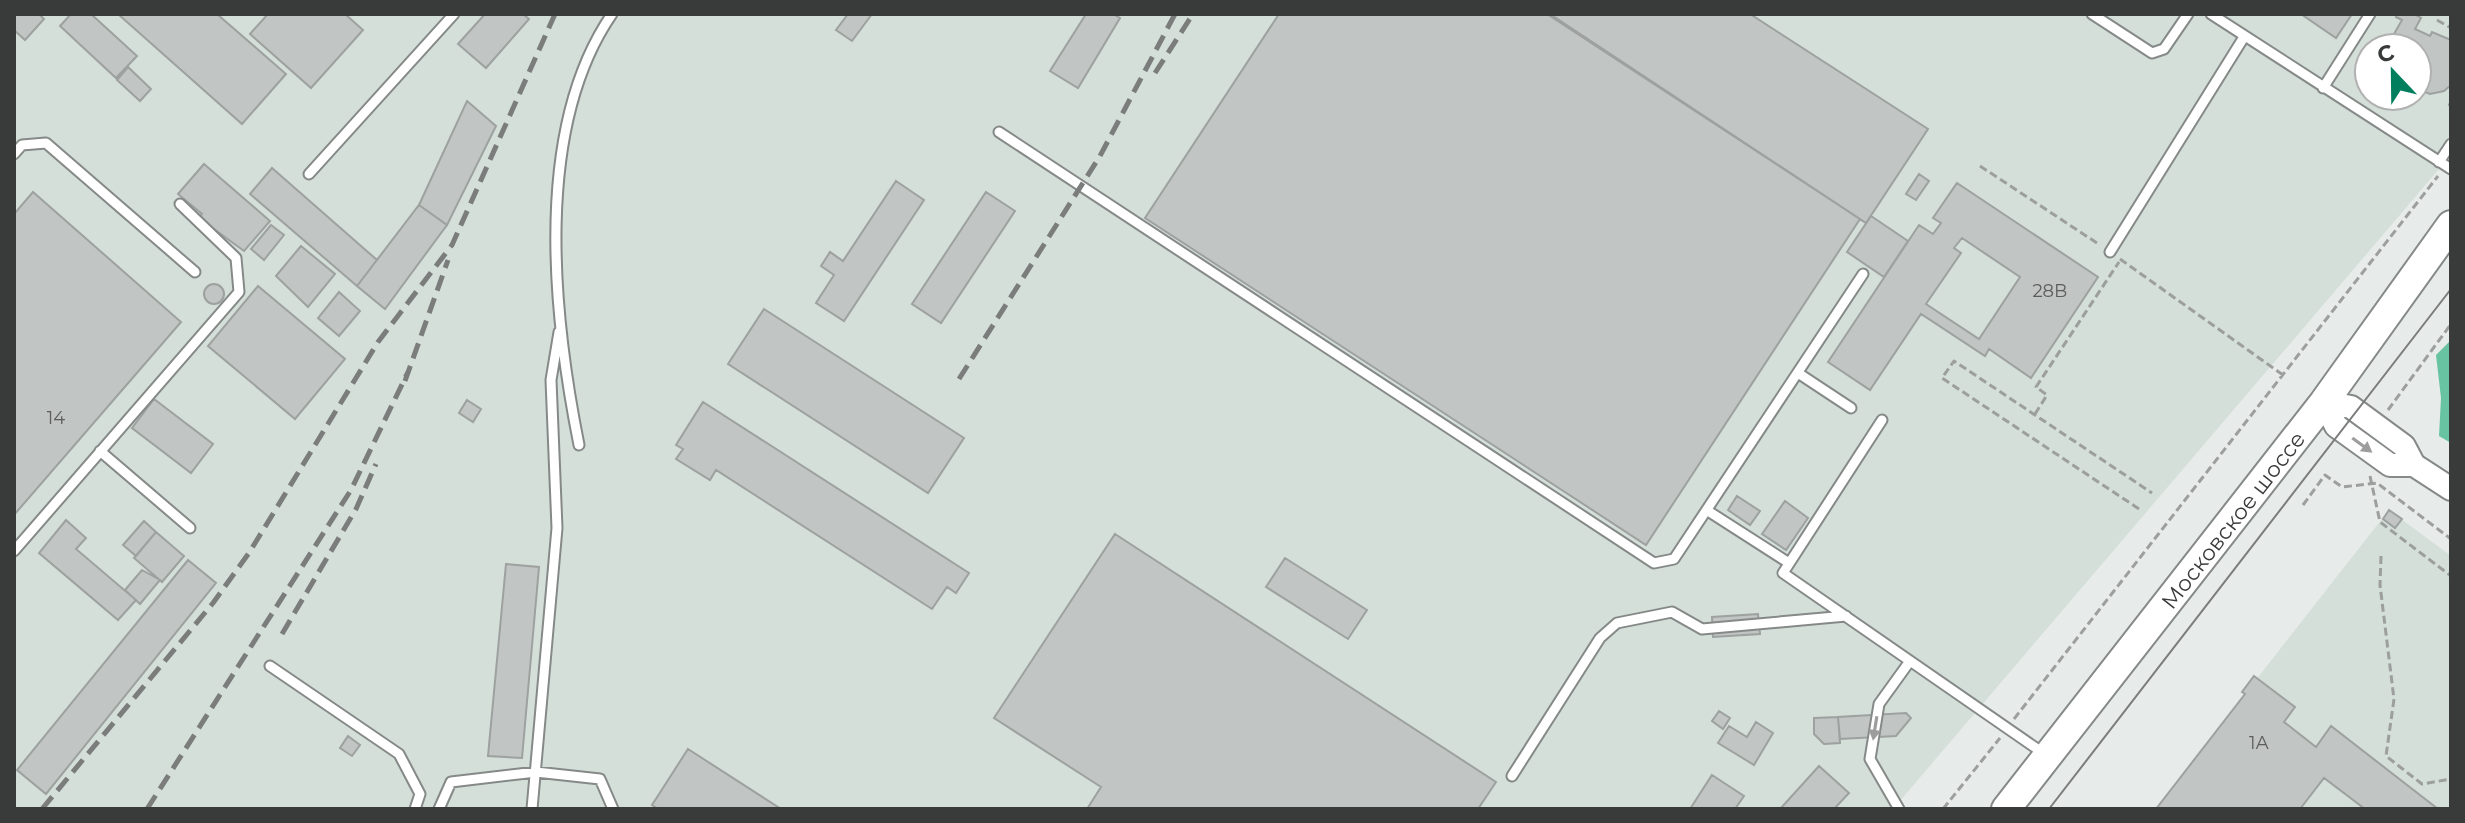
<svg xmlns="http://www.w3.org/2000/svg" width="2465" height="823" viewBox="0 0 2465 823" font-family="Montserrat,sans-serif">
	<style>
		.built { fill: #d4dfda; fill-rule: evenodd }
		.forest { fill: #68c3a2 }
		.building { fill: #c1c5c3; stroke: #9da19f; stroke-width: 2; fill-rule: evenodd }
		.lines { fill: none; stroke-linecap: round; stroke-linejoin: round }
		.service-casing { stroke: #858987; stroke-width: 13 }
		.tertiary-casing { stroke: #858987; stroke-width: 26 }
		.primary-casing { stroke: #858987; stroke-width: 32 }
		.path { stroke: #9c9f9e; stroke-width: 3; stroke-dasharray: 8 4; stroke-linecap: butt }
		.service { stroke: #fff; stroke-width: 9 }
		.tertiary { stroke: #fff; stroke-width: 22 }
		.primary { stroke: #fff; stroke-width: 28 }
		.tram { stroke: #7b7d7c; stroke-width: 2 }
		.rail { stroke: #7b7d7c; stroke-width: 5; stroke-dasharray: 16 8; stroke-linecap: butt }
		.oneway { fill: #9c9d9c }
		.labels { text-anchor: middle; stroke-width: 7; stroke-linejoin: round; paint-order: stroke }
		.number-label { font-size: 18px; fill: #5b5e5c }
		.street-label { font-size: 22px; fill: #393b3a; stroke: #fff }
	</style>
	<rect width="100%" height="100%" fill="#e7ebe9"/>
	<!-- built -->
	<path class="built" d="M14,14H2451V155L1893,809H14ZM2369,48H2417V96H2369Z
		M2389,510L2451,556V809H2155Z"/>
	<!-- forest -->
	<path class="forest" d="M2451,340V443L2439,436L2441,398L2436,355Z"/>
	<!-- building -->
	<path class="building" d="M14,14H39L44,19L25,40L14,30Z
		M71,14H91L137,56L116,78L60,26Z
		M118,14H217L286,74L242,124Z
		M268,14H345L363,30L311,88L250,34Z
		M485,14H523L529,19L486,68L458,44Z
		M848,14H872L852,41L836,30Z
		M1086,14H1113L1120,18L1078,88L1050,71Z
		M1279,14H1547L1860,219L1646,545L1145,218Z
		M1550,14H1750L1928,129L1866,223Z
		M2301,14H2352L2336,38Z
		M2398,14H2414L2421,18L2415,29L2430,36L2432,32L2451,40V85L2444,91L2430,94L2417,89V48H2386L2402,20L2396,17Z
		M128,67L151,89L140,101L117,80Z
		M467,101L496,126L447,225L419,205Z
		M204,164L270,221L244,251L199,218L202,214L178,194Z
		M272,168L377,260L357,286L250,194Z
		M1919,174L1929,181L1916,200L1906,194Z
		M896,181L924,200L844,321L816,303L834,275L821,266L830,252L843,261Z
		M1957,183L2098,277L2031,378L1989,349L1985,356L1921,314L1870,390L1828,362L1919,225L1933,234L1941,223L1933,218ZM1962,238L2020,277L1979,339L1926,304L1961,253L1954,248Z
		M33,192L181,322L14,515V214Z
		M986,192L1015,211L941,323L912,304Z
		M419,205L447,225L385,309L357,286Z
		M1871,216L1908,241L1884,277L1847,252Z
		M271,225L284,235L264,260L251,249Z
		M301,246L335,274L308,307L276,276Z
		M204 294a10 10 0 1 1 20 0a10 10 0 1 1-20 0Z
		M258,286L345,359L295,419L208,346Z
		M339,292L360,311L339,336L318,318Z
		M764,309L964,438L928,493L728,364Z
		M154,399L213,444L191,473L132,428Z
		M467,400L481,409L473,422L459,413Z
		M703,402L969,573L956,593L947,587L932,609L716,470L710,480L676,459L683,449L676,445Z
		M1737,496L1760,511L1750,525L1728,510Z
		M1785,501L1808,518L1786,550L1762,534Z
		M2389,510L2402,519L2395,528L2383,519Z
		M66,520L86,538L76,549L136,600L118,620L39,553Z
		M144,521L156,532L136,556L123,545Z
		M156,532L184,556L162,582L134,558Z
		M1115,534L1496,782L1478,809H1087L1101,787L994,718Z
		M1285,558L1367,610L1348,639L1266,587Z
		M188,560L216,583L46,794L17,770Z
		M506,564L539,567L522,758L488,756Z
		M142,570L160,580L140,604L125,590Z
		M1758,614L1760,634L1713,637L1712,617Z
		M2254,676L2295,707L2284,722L2316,747L2331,726L2438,809H2365L2324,778L2300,809H2156L2245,694L2242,692Z
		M1719,711L1730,718L1723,729L1712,721Z
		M1906,713L1911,718L1896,736L1840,739L1838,717Z
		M1838,717L1840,743L1824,744L1814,734V718Z
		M1756,722L1773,733L1754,765L1718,743L1729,726L1747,737Z
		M348,736L360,745L352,756L340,748Z
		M688,749L781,809H658L652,805Z
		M1819,766L1849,793L1834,809H1780Z
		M1712,775L1744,796L1735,809H1690Z"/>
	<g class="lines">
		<defs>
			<path id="service" d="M2092,14L2152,53L2164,49L2188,14
				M2211,14L2451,169
				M2323,88L2370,14
				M999,132L1654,563L1674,559L1863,274
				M14,154L22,145L46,143L195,272
				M2439,162L2451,144
				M309,174L454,14
				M2110,252L2244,37
				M1798,373L1851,408
				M1882,420L1783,573L2046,755
				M579,445C553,315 533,129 612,14
				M100,451L190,528
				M1708,511L1789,563
				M14,551L239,292L236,258L180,204
				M270,666L399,754L420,794L415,809
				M1512,776L1600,638L1617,623L1672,612L1702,629L1846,616
				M439,809L451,782L536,772L600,779L613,809
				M532,809L557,528L551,380L559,332
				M1899,809L1870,759L1879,704L1910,661"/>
			<path id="tertiary" d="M2324,402L2351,407L2404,446L2414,465L2451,489
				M2324,402L2336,426L2390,465H2414"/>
			<path id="primary" d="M2006,809L2324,402L2451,225"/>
		</defs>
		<!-- service casing -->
		<use href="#service" class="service-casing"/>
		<!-- tertiary casing -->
		<use href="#tertiary" class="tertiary-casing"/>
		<!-- primary casing -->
		<use href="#primary" class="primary-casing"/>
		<!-- path -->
		<path class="path" d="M2437,20L2451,28
			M2449,106L2451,102
			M1980,166L2100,245
			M2120,259L2283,375
			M2388,410L2451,324
			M2035,414L2047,395L2036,387L2119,262
			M2370,476L2380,522L2451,576
			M2303,505L2325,475L2342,487L2377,483L2451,539
			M2139,509L1942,378L1954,361L2152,493
			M2381,556L2380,585L2394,699L2386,756L2422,784L2451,779
			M2014,719L2438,176
			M1943,809L2000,738"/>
		<!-- service -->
		<use href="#service" class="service"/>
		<!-- tertiary -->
		<use href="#tertiary" class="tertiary"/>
		<!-- primary -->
		<use href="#primary" class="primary"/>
		<!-- tram -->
		<path class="tram" d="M2049,809L2451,289"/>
		<!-- rail -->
		<path class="rail" d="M1155,73L1193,14
			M959,379L1100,156L1175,14
			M405,381L448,260
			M282,634L356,509L376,464
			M42,809L213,603L249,553L378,342L452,245L555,14
			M147,809L351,490L408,372"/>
	</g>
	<!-- one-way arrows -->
	<defs><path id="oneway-solid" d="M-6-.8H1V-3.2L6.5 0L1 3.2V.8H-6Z" transform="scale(2)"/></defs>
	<g class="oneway">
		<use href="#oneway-solid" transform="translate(2362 445) rotate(36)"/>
		<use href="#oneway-solid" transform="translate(1875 728) rotate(99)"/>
	</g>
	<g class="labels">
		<!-- number labels -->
		<g class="number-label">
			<text x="2050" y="297">28В</text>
			<text x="56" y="424">14</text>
			<text x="2259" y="749">1А</text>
		</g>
		<!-- street labels -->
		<g class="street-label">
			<text transform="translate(2233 520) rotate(-52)" y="8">Московское шоссе</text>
		</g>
	</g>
	<!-- border -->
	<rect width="2465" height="823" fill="none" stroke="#393b3a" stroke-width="32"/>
	<!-- north arrow -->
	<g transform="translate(2393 72) rotate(338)"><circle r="38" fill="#ffffff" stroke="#b0b1b0" stroke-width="2"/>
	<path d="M0-6L14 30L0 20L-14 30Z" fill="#007f5f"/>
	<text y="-12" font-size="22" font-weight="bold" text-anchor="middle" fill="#393b3a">С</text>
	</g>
</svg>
